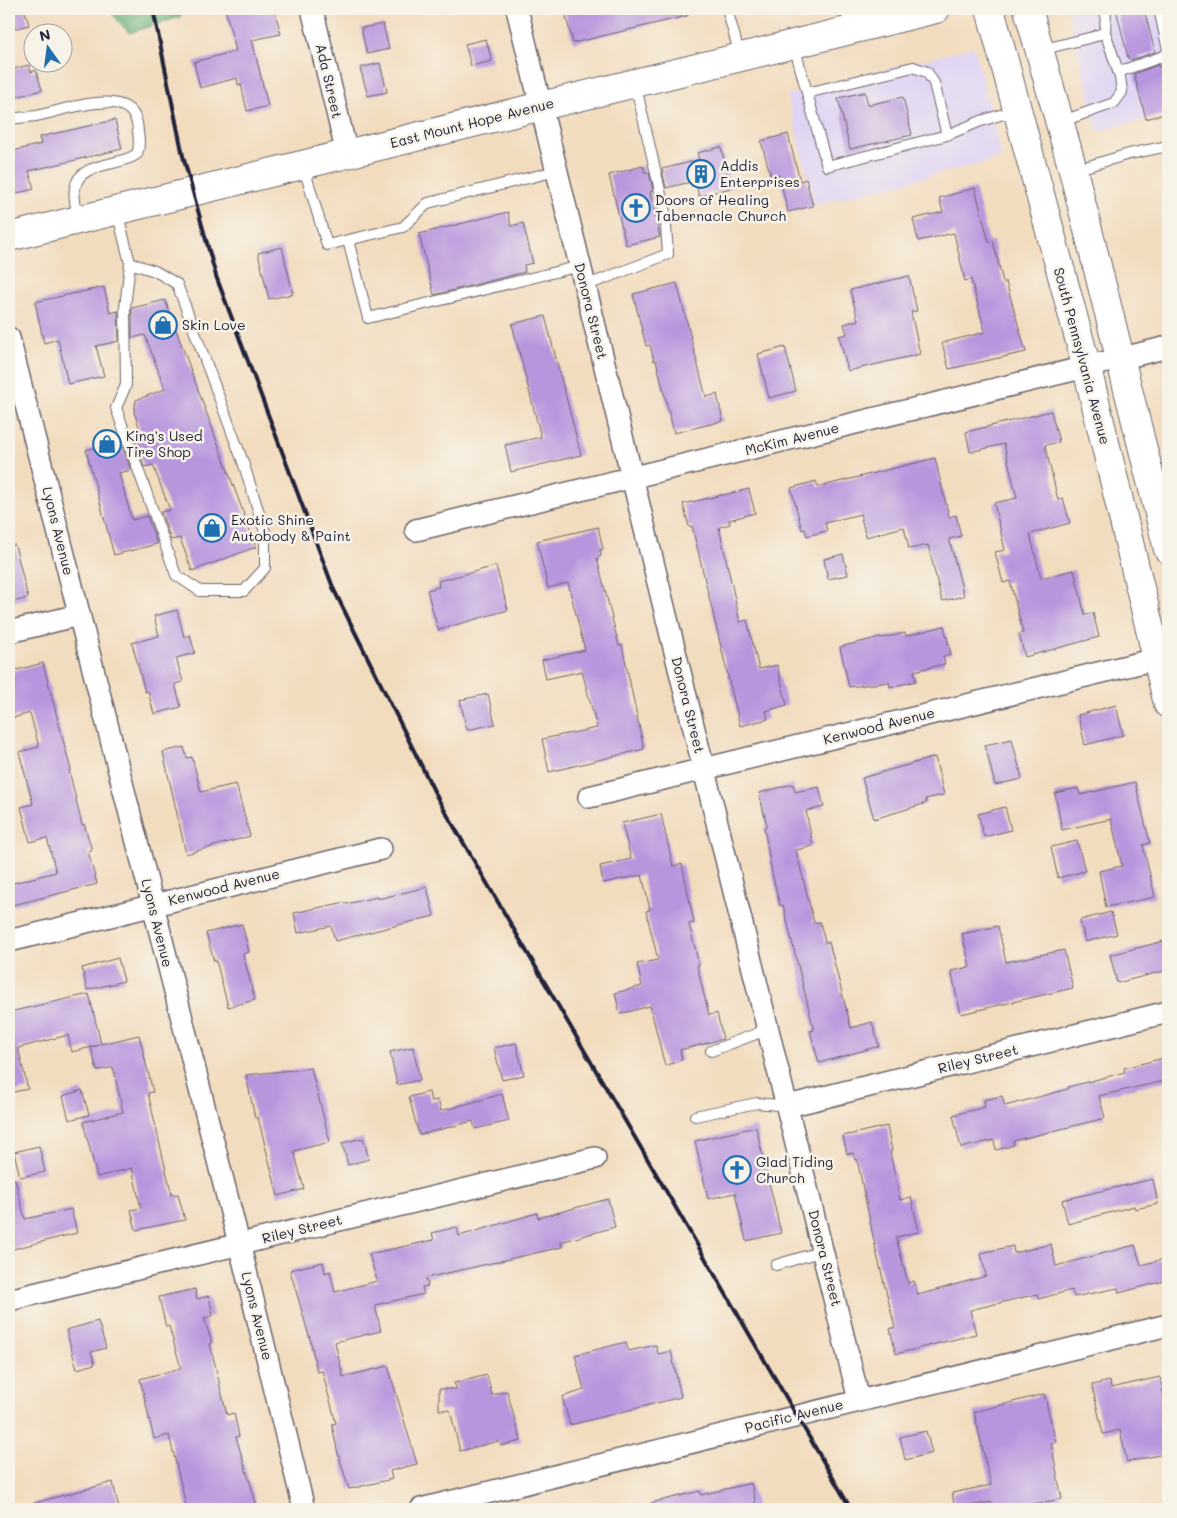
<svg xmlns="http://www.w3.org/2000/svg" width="1177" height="1518" viewBox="0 0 1177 1518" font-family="Mali,sans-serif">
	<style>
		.built { fill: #e0d4f4 }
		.forest { fill: #61ac74; stroke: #426758 }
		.building { fill: #b896de }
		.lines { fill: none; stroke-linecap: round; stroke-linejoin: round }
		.lane-casing { stroke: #6b6369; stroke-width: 12 }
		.street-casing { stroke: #6b6369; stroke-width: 24 }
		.secondary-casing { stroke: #6b6369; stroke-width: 30 }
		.lane { stroke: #fff; stroke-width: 10 }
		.street { stroke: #fff; stroke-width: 21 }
		.secondary { stroke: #fff; stroke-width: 28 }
		.rail { stroke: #22223b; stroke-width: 4 }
		.labels { text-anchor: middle; stroke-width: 5; stroke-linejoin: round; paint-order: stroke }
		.street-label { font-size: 14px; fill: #22223b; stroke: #f7f3e8 }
		.poi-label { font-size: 14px; fill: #22223b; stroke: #f7f3e8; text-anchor: start }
	</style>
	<rect width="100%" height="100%" fill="#f7f3e8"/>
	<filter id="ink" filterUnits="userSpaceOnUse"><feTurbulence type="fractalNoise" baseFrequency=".02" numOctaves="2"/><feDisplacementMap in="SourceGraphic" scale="10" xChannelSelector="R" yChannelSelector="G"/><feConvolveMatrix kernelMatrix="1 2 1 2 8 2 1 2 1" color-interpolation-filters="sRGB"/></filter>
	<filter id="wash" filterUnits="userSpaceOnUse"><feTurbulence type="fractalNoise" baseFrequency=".0096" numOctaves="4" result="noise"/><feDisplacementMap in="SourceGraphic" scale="20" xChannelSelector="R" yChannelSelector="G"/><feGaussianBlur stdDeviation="1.12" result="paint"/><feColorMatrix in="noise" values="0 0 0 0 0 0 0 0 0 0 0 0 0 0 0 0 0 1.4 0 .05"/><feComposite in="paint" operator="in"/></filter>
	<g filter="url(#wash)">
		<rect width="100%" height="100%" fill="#f2dcbe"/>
		<!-- built -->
		<path class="built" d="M1077,9H1168V114L1098,131L1068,11Z
			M974,47L1002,158L815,205L787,95Z"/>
		<!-- forest -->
		<path class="forest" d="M108,9H182L180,17L129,33Z"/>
		<g id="blocks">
			<!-- building -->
			<path class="building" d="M9,9H24L29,25L9,30Z
				M225,9H274L281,34L252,40L268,106L247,111L241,84L238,85L237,78L200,88L194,62L236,51Z
				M564,9H686L687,16L573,43Z
				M1116,9H1144L1155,52L1131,60L1128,58Z
				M383,24L389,49L367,54L361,28Z
				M486,39L492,61L471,66L465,44Z
				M380,63L387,92L368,96L360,68Z
				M29,65L31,72L36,70L42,90L9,99V70Z
				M1158,65L1159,67L1168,65V113L1146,119L1134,74Z
				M865,92L868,105L903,97L912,135L850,149L838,98Z
				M115,120L122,149L29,171L34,189L9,195V152L41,144L39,137Z
				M788,134L800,181L806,179L813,206L788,212L779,175L771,177L761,141Z
				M721,147L731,188L699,196L695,181L666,188L662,169L699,160L697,153Z
				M643,166L645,173L649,172L653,191L650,192L660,237L626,245L609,175Z
				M975,188L989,242L993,241L1003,282H1006L1026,352L949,369L942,343L985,332L971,279L965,281L954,233L918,241L913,219L943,212L939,198Z
				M508,212L511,226L523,223L533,263L524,265L525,272L434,295L419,234Z
				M282,247L293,294L269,299L258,253Z
				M909,276L917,311L911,312L920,354L848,371L839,336L847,334L844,324L858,320L850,290Z
				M677,283L706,397L717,394L723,421L674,433L656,360L654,361L650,345L646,346L633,294Z
				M104,287L110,313L118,311L119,341L96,346L104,376L68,384L58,339L44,343L35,302Z
				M165,300L256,547L192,571L180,538L171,540L161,512L170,510L153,465L144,467L134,437L142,435L134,412L136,400L165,389L145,335L132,338V308Z
				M545,316L581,455L511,472L505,445L541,437L512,324Z
				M785,347L796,391L769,398L758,354Z
				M1051,411L1059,442L1045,445L1058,500L1063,498L1070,523L1030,534L1041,578L1074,570L1085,615L1093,613L1099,637L1025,657L1019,634L1023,633L1010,581L1003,583L995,552L1005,550L994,503L1017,498L1004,444L970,452L966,432Z
				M120,441L131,470L119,473L132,520L147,516L157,544L114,555L86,450Z
				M935,458L949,517L956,515L961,536L949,539L964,596L942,601L928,545L909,549L904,527L866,537L860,514L825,523L827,531L807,536L805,529L802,530L791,488L816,481L818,487Z
				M749,489L755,513L729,520L730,524L719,527L740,622L747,620L759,669L777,665L787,705L766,711L768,719L740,726L692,526L689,527L683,504Z
				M598,527L603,549L600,550L601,556L597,558L619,646L622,645L644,749L549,772L542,739L597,728L582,671L546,679L542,660L585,650L568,583L548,588L537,541Z
				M15,545L28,598L9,603V546Z
				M843,554L848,575L828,579L824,559Z
				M496,566L508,610L438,630L427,590L439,587L438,581Z
				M177,610L184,637L190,635L195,653L176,658L183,682L175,684L181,707L154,714L148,691L145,692L132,643L159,636L154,616Z
				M944,626L951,654L943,656L945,664L914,671L916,681L890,687L889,682L849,687L840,647L881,637L882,638L905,633L906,636Z
				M43,663L71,770H69L82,825L84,824L92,850L88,851L97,884L9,906V884L56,872L47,838L30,842L21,807L33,804L19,752L39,747L30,713L9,719V672Z
				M488,694L495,724L467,730L460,700Z
				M1116,705L1123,735L1085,745L1078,715Z
				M1012,739L1022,779L995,785L985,745Z
				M184,747L187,758L192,757L201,792L236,784L250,836L186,854L163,752Z
				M935,757L944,795L925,799L927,803L874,819L862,778Z
				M1135,782L1150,843L1143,845L1155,897L1106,907L1099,871L1122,866L1111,819L1062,830L1055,793L1078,788L1080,795Z
				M793,784L795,792L819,787L824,807L806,811L813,846L796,850L814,923L820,922L825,942H829L851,1028L872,1022L879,1046L819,1063L810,1031L814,1030L783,905L780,906L772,873L764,827L767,826L759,793Z
				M1005,807L1011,830L984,837L978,814Z
				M661,814L673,866L682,864L694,923L689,924L699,965L697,966L709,1015L717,1013L723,1039L680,1050L682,1060L665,1066L650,1006L620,1014L615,993L642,986L637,964L658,960L646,911L650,910L642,875L603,883L600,866L631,859L622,823Z
				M1077,841L1085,871L1058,878L1051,847Z
				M427,887L434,916L335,941L331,926L298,933L294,913L345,902L346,904L377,897L378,899Z
				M1111,912L1117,934L1085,942L1080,920Z
				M242,924L249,952L243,954L255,1000L228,1007L216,960L214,961L206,933Z
				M998,926L1006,962L1064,950L1073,988L961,1014L951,971L970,967L962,934Z
				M1168,940V970L1117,983L1110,955Z
				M118,958L124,981L87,990L82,968Z
				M89,994L101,1044L139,1035L153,1092L148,1093L163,1158L172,1195L178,1194L185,1220L136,1230L131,1210L141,1208L132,1168L97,1177L83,1122L123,1112L113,1067L97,1071L91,1047L99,1045L72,1052L68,1035L18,1048L28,1089L9,1093V1012Z
				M516,1043L524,1075L502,1080L494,1048Z
				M413,1047L420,1080L397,1085L390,1052Z
				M1168,1057V1080L1099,1096L1105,1118L1013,1141L1014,1145L996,1150L994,1140L961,1148L953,1115L985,1107L984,1100L1002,1096L1005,1106L1068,1089V1087L1125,1072L1124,1068Z
				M311,1068L330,1142L294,1151L304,1189L278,1196L258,1118H255L246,1075Z
				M82,1090L89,1115L69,1120L63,1096Z
				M429,1092L431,1101L438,1100L441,1111L502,1094L509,1121L475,1129L473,1121L419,1135L409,1097Z
				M887,1126L892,1151L890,1152L900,1200L911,1197L919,1232L896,1237L908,1283L914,1281L918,1295L986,1276L981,1253L1013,1246L1014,1253L1051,1244L1056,1266L1135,1245L1141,1265L1168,1258V1280L1119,1293L1118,1288L1074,1297L1072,1290L1038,1299L1037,1294L970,1310L976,1334L896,1354L890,1329L895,1327L877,1255L857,1159L855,1160L853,1153L847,1154L843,1136Z
				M756,1127L781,1233L746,1241L735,1193L708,1199L695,1141Z
				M363,1138L369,1159L348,1165L342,1143Z
				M39,1146L45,1172L20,1177L14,1152Z
				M9,1179H15L25,1219L71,1209L77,1233L9,1250Z
				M1153,1179L1158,1204L1135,1209L1134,1206L1068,1224L1062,1200Z
				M608,1199L615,1227L561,1242L562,1247L426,1278L428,1286L422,1287L424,1294L375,1305L381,1331L335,1342L343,1377L388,1366L417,1464L390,1471L392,1479L349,1489L337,1450L332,1424L336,1423L322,1371L317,1372L311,1343L290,1270L323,1262L325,1273L330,1271L335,1292L377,1281L369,1254L434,1240L432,1233L457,1227L459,1236L537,1213L538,1218Z
				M195,1289L197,1299L209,1296L213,1316L204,1318L212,1343L210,1344L227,1415L234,1413L239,1436L236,1437L258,1509H187L169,1435L154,1439L140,1379L181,1368L169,1326L166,1327L159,1297Z
				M98,1321L106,1348L91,1352L95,1364L77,1369L66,1330Z
				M626,1342L628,1351L656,1345L658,1354L671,1351L681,1397L570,1425L562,1397L584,1390L575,1355Z
				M487,1375L492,1395L507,1391L521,1441L501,1446L499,1441L460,1451L450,1410H439V1389H457L454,1383Z
				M1160,1377L1168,1416V1453L1127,1462L1120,1430L1103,1434L1092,1385L1110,1381L1111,1388Z
				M1044,1394L1056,1442L1051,1443L1062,1499L1006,1509H993L992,1502L955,1509L952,1493L991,1485L974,1412Z
				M926,1431L932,1453L905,1460L900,1437Z
				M113,1482L119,1509H35L34,1503Z
				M751,1483L757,1509H652L651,1503L700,1491L701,1495Z"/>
		</g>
	</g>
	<g filter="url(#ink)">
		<use href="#blocks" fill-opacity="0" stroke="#6b6369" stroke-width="1"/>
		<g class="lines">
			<defs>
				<path id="lane" d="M727,9L740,56
					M846,9L851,29
					M1159,9L1168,50
					M794,45L827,166L947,135L981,121L1016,110
					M1040,50L1093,37L1105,32L1106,9
					M1118,72L1164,56L1168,52
					M807,93L913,67L927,72L934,83L947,135
					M9,119C18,118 27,117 36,116C64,111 136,81 138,131C139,139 140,147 137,154C120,167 79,161 75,188C73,198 77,210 78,219
					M1060,122L1114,103L1122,92L1120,77L1105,32
					M303,165L327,245L348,240L368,318L580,266
					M1075,170L1129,154L1168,146
					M117,211L130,263L125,308L126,385L116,408L176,575L200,591H244L265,568V532L243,462L177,284L155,271L130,263
					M348,240L403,227L428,203L556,171
					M585,286L668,254L665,212L635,83
					M711,1051L769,1029
					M695,1116L757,1103L788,1106
					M776,1265L823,1251"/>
				<path id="street" d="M312,9L347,154
					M517,9L859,1400
					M9,338L244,1263L304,1509
					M416,530L1168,347
					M9,632L79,615
					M589,797L1168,656
					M9,941L381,849
					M788,1106L1168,1012
					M9,1300L595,1158
					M421,1509L1168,1325"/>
				<path id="secondary" d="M990,9L1087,368L1168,704
					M1028,9L1073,170L1168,549
					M9,237L936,9"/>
			</defs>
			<!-- lane casing -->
			<use href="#lane" class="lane-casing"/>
			<!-- street casing -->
			<use href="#street" class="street-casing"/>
			<!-- secondary casing -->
			<use href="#secondary" class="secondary-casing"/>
			<!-- lane -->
			<use href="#lane" class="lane"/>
			<!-- street -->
			<use href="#street" class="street"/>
			<!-- secondary -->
			<use href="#secondary" class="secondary"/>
			<!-- rail -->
			<path class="rail" d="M153,9L183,156L216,276L334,590L438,799L851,1509"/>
		</g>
	</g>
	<!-- icons -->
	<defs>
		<symbol id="building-ring" viewBox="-11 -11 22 22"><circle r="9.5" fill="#f7f3e8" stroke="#1f6fb2" stroke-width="1.5"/><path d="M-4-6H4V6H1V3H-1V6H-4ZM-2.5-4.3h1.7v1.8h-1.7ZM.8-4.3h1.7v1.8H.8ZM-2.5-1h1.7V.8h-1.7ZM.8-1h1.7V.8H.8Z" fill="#1f6fb2"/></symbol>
		<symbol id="church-ring" viewBox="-11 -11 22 22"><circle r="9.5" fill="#f7f3e8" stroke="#1f6fb2" stroke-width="1.5"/><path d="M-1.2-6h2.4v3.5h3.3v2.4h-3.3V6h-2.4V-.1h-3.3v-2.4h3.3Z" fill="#1f6fb2"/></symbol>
		<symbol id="shop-ring" viewBox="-11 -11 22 22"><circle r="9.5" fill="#f7f3e8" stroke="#1f6fb2" stroke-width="1.5"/><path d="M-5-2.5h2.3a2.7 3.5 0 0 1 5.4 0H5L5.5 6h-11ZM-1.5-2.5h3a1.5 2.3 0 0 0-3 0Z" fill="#1f6fb2"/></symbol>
	</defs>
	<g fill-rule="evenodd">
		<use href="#building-ring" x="685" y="158" width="32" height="32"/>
		<use href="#church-ring" x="620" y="192" width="32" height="32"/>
		<use href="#shop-ring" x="147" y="309" width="32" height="32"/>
		<use href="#shop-ring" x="91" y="428" width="32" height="32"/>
		<use href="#shop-ring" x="196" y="512" width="32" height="32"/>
		<use href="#church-ring" x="721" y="1154" width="32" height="32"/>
	</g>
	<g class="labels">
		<!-- street labels -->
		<g class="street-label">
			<text transform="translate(329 81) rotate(77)" y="5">Ada Street</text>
			<text transform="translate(472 123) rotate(-14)" y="5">East Mount Hope Avenue</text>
			<text transform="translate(591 311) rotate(76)" y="5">Donora Street</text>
			<text transform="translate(1082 356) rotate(75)" y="5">South Pennsylvania Avenue</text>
			<text transform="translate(792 439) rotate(-14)" y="5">McKim Avenue</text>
			<text transform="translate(58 531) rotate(76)" y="5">Lyons Avenue</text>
			<text transform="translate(688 705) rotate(76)" y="5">Donora Street</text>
			<text transform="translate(879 726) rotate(-14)" y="5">Kenwood Avenue</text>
			<text transform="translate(224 887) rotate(-14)" y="5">Kenwood Avenue</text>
			<text transform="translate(157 923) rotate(76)" y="5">Lyons Avenue</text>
			<text transform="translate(978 1059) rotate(-14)" y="5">Riley Street</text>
			<text transform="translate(302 1229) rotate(-14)" y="5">Riley Street</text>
			<text transform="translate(825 1258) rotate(76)" y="5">Donora Street</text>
			<text transform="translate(257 1316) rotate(76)" y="5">Lyons Avenue</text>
			<text transform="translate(794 1416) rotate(-14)" y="5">Pacific Avenue</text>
		</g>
		<!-- poi labels -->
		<g class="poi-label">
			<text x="720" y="171">Addis<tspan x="720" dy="16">Enterprises</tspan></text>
			<text x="655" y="205">Doors of Healing<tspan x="655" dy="16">Tabernacle Church</tspan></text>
			<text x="182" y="330">Skin Love</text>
			<text x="126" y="441">King's Used<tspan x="126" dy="16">Tire Shop</tspan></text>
			<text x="231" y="525">Exotic Shine<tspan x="231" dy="16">Autobody &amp; Paint</tspan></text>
			<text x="756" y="1167">Glad Tiding<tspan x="756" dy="16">Church</tspan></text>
		</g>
	</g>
	<!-- margin -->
	<rect width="1177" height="1518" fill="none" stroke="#f7f3e8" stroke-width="30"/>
	<!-- north arrow -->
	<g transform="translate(48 48) rotate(346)"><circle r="24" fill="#f7f3e8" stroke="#a29fa3"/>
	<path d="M0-4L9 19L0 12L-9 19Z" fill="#1f6fb2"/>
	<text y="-8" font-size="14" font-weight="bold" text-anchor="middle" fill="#22223b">N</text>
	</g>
</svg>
